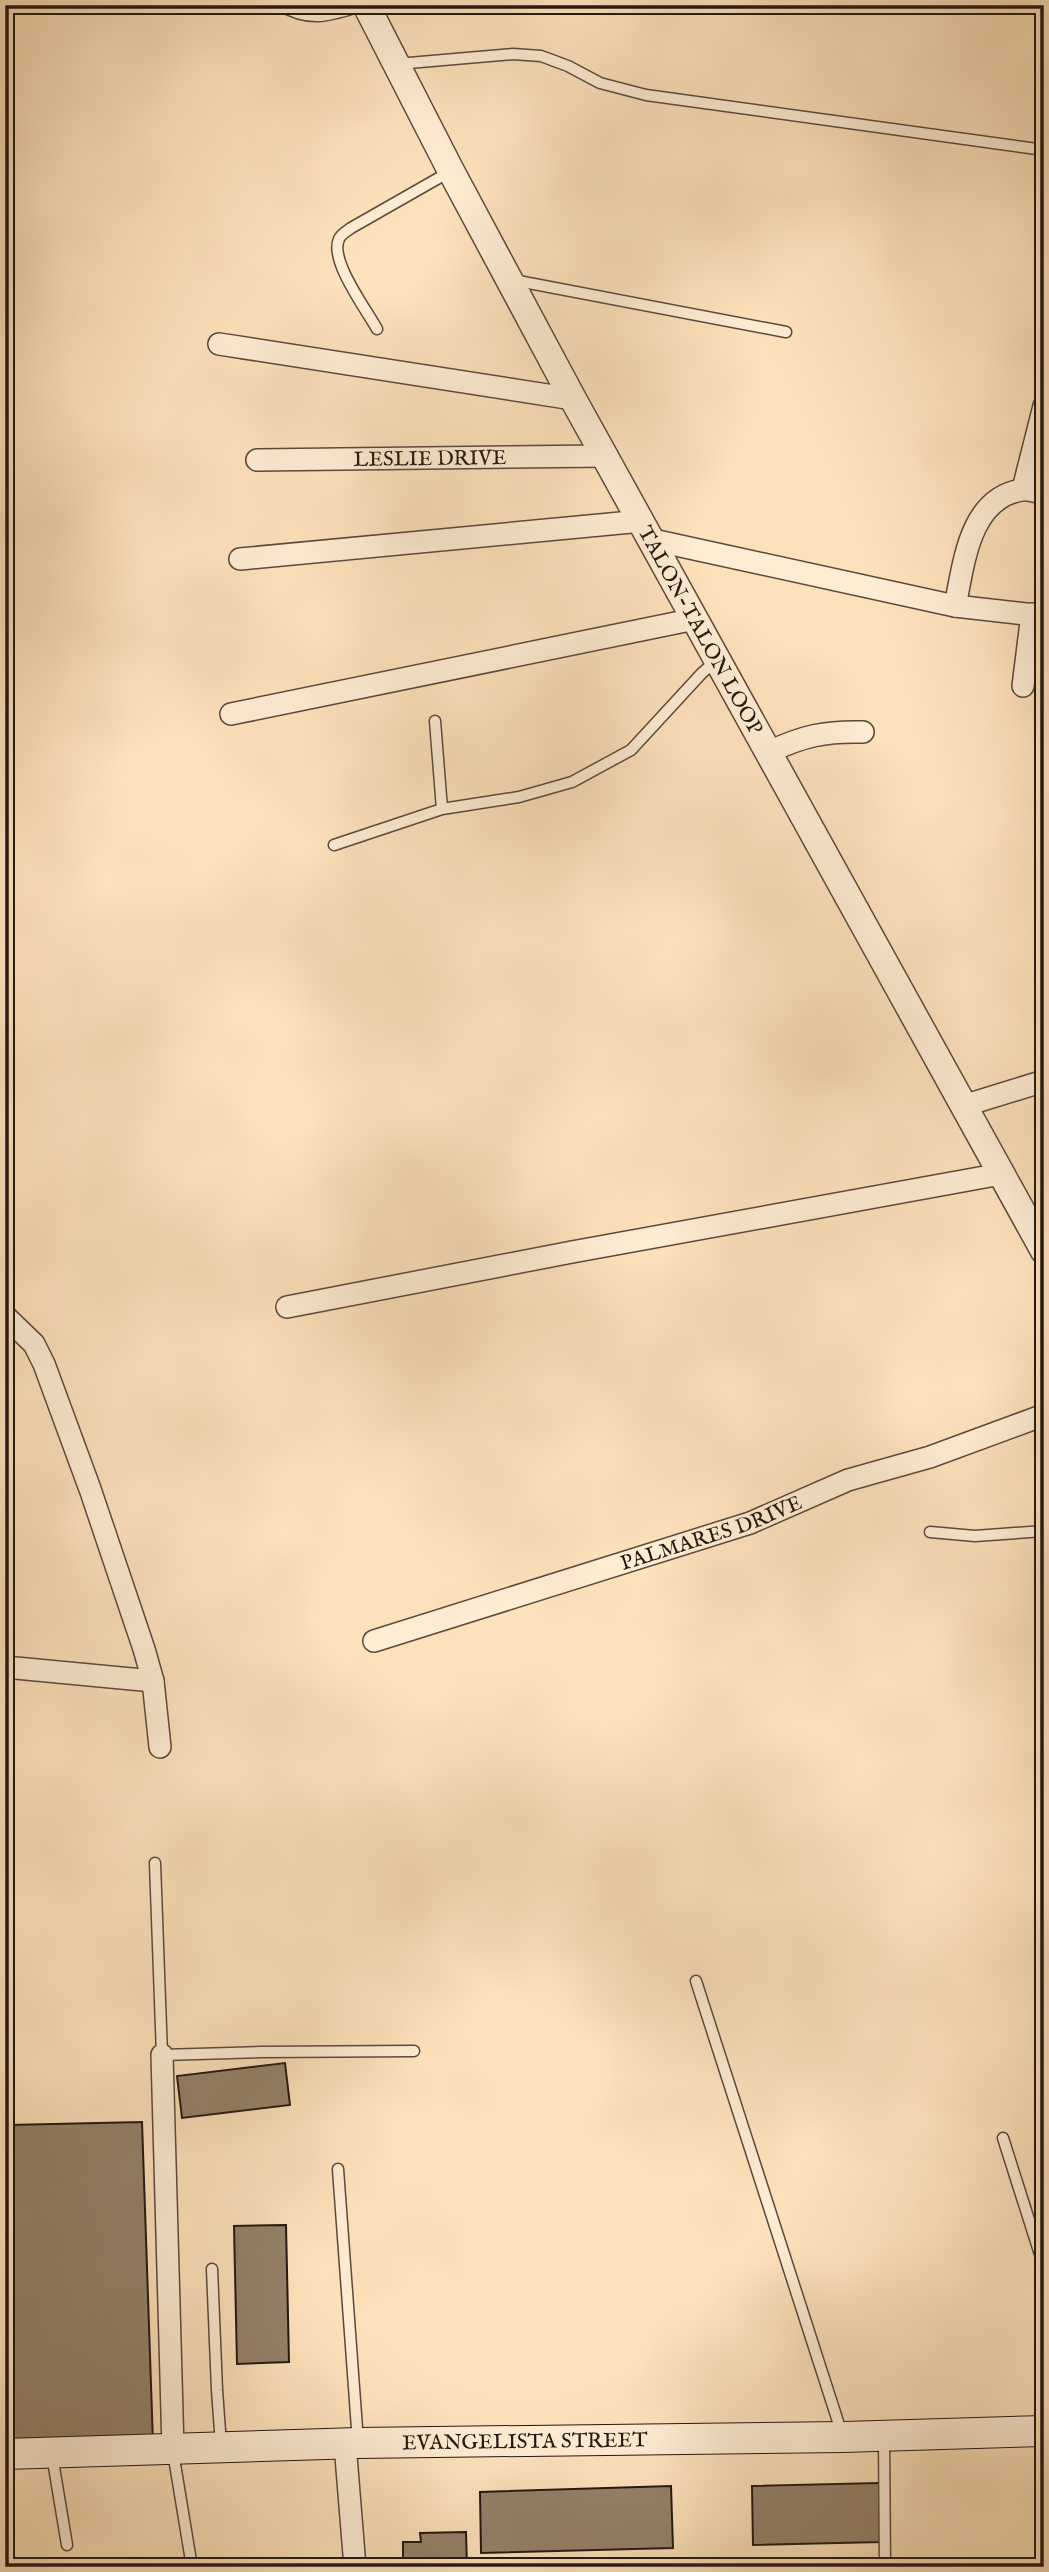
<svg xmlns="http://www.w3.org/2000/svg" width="1049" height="2572" viewBox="0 0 1049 2572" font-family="'IM FELL English',serif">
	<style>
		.building { fill: #948169; stroke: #231811; stroke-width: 2 }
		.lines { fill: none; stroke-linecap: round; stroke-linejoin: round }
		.service-casing { stroke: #5a4a3c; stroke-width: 13 }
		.minor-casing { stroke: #5a4a3c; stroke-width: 24 }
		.tertiary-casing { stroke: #5a4a3c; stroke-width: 29 }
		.secondary-casing { stroke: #231811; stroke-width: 32 }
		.service { stroke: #feecd3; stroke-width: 10 }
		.minor { stroke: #feecd3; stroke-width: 21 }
		.tertiary { stroke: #feecd3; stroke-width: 26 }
		.secondary { stroke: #feecd3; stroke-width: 30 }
		.labels { text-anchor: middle; stroke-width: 6; stroke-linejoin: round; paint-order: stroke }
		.street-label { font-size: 21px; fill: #231811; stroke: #feecd3 }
	</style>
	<rect width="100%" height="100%" fill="#fde1bb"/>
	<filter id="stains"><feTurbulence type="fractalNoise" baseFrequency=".00286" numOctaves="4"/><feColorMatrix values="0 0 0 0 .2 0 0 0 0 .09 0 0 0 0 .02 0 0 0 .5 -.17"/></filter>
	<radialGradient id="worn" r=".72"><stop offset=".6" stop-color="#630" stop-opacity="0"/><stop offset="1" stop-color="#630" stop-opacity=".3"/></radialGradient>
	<!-- building -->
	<path class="building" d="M285,2063L290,2105L182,2118L177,2076Z
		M142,2122L153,2443L5,2445V2151L9,2125Z
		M286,2225L289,2362L237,2364L234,2226Z
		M879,2483L881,2542L753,2545L752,2486Z
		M671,2486L673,2548L481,2553L480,2492Z
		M466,2532L467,2567H403V2542H421L420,2533Z
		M875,2564V2567H783Z"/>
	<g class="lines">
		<defs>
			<path id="service" d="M280,5C311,24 331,15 364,5
				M397,64L513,54L541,56L568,66L600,83L646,95L1044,150
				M513,280L786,332
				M377,329C366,309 329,260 339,239C341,234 347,231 351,228L451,171
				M435,721L442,809
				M334,845L442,809L519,797L572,782L631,750L702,673L717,660
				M930,1532L975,1536L1044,1531
				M155,1863L162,2055L261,2052L414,2051
				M696,1981L842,2434
				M1003,2138L1044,2267
				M338,2169L358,2442
				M212,2269L217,2390L221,2445
				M884,2437L885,2567
				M173,2452L192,2567
				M52,2455L67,2545"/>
			<g id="minor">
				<path d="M219,344L573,399"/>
				<path id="s1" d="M257,460L606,456"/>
				<path d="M1023,489L1044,406"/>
				<path d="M653,540L955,606C964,564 969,498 1022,490C1029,489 1037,492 1044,494"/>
				<path d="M240,559L642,521"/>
				<path d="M955,606L1044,616"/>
				<path d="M1023,686L1032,614"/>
				<path d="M231,714L695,619"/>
				<path d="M769,752C803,736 825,731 863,732"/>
				<path d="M963,1106L1044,1081"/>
				<path d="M287,1307L572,1252L1001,1174"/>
				<path d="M5,1316L34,1344L44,1364L90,1489L144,1649L153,1681L160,1747"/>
				<path id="s2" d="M374,1641L750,1523L848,1480L930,1457L1044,1415"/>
				<path d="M5,1667L153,1681"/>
				<path d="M162,2055L173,2449"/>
				<path d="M345,2444L355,2567"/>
			</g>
			<g id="tertiary">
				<path id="s3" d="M366,5L451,171L573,399L1044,1251"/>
			</g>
			<g id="secondary">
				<path id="s4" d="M5,2454L358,2443L843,2437L1044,2431"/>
			</g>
		</defs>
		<!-- service casing -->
		<use href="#service" class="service-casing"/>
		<!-- minor casing -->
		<use href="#minor" class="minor-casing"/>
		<!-- tertiary casing -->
		<use href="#tertiary" class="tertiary-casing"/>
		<!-- secondary casing -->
		<use href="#secondary" class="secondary-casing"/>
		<!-- service -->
		<use href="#service" class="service"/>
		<!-- minor -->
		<use href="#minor" class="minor"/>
		<!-- tertiary -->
		<use href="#tertiary" class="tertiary"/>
		<!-- secondary -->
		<use href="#secondary" class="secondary"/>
	</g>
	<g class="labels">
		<!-- street labels -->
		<g class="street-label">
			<text dy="7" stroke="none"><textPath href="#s1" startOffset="173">LESLIE DRIVE</textPath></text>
			<text dy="7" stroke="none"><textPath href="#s3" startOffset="709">TALON-TALON LOOP</textPath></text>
			<text dy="7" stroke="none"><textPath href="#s2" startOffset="354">PALMARES DRIVE</textPath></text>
			<text dy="7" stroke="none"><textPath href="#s4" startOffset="520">EVANGELISTA STREET</textPath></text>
		</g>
	</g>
	<!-- margin -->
	<rect width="1049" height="2572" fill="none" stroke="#fde1bb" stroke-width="28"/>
	<rect x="7" y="7" width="1035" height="2558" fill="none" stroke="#231811" stroke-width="3.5"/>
	<rect x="14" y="14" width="1021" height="2544" fill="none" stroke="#231811" stroke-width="2"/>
	<rect width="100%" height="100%" filter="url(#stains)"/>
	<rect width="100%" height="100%" fill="url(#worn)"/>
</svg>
